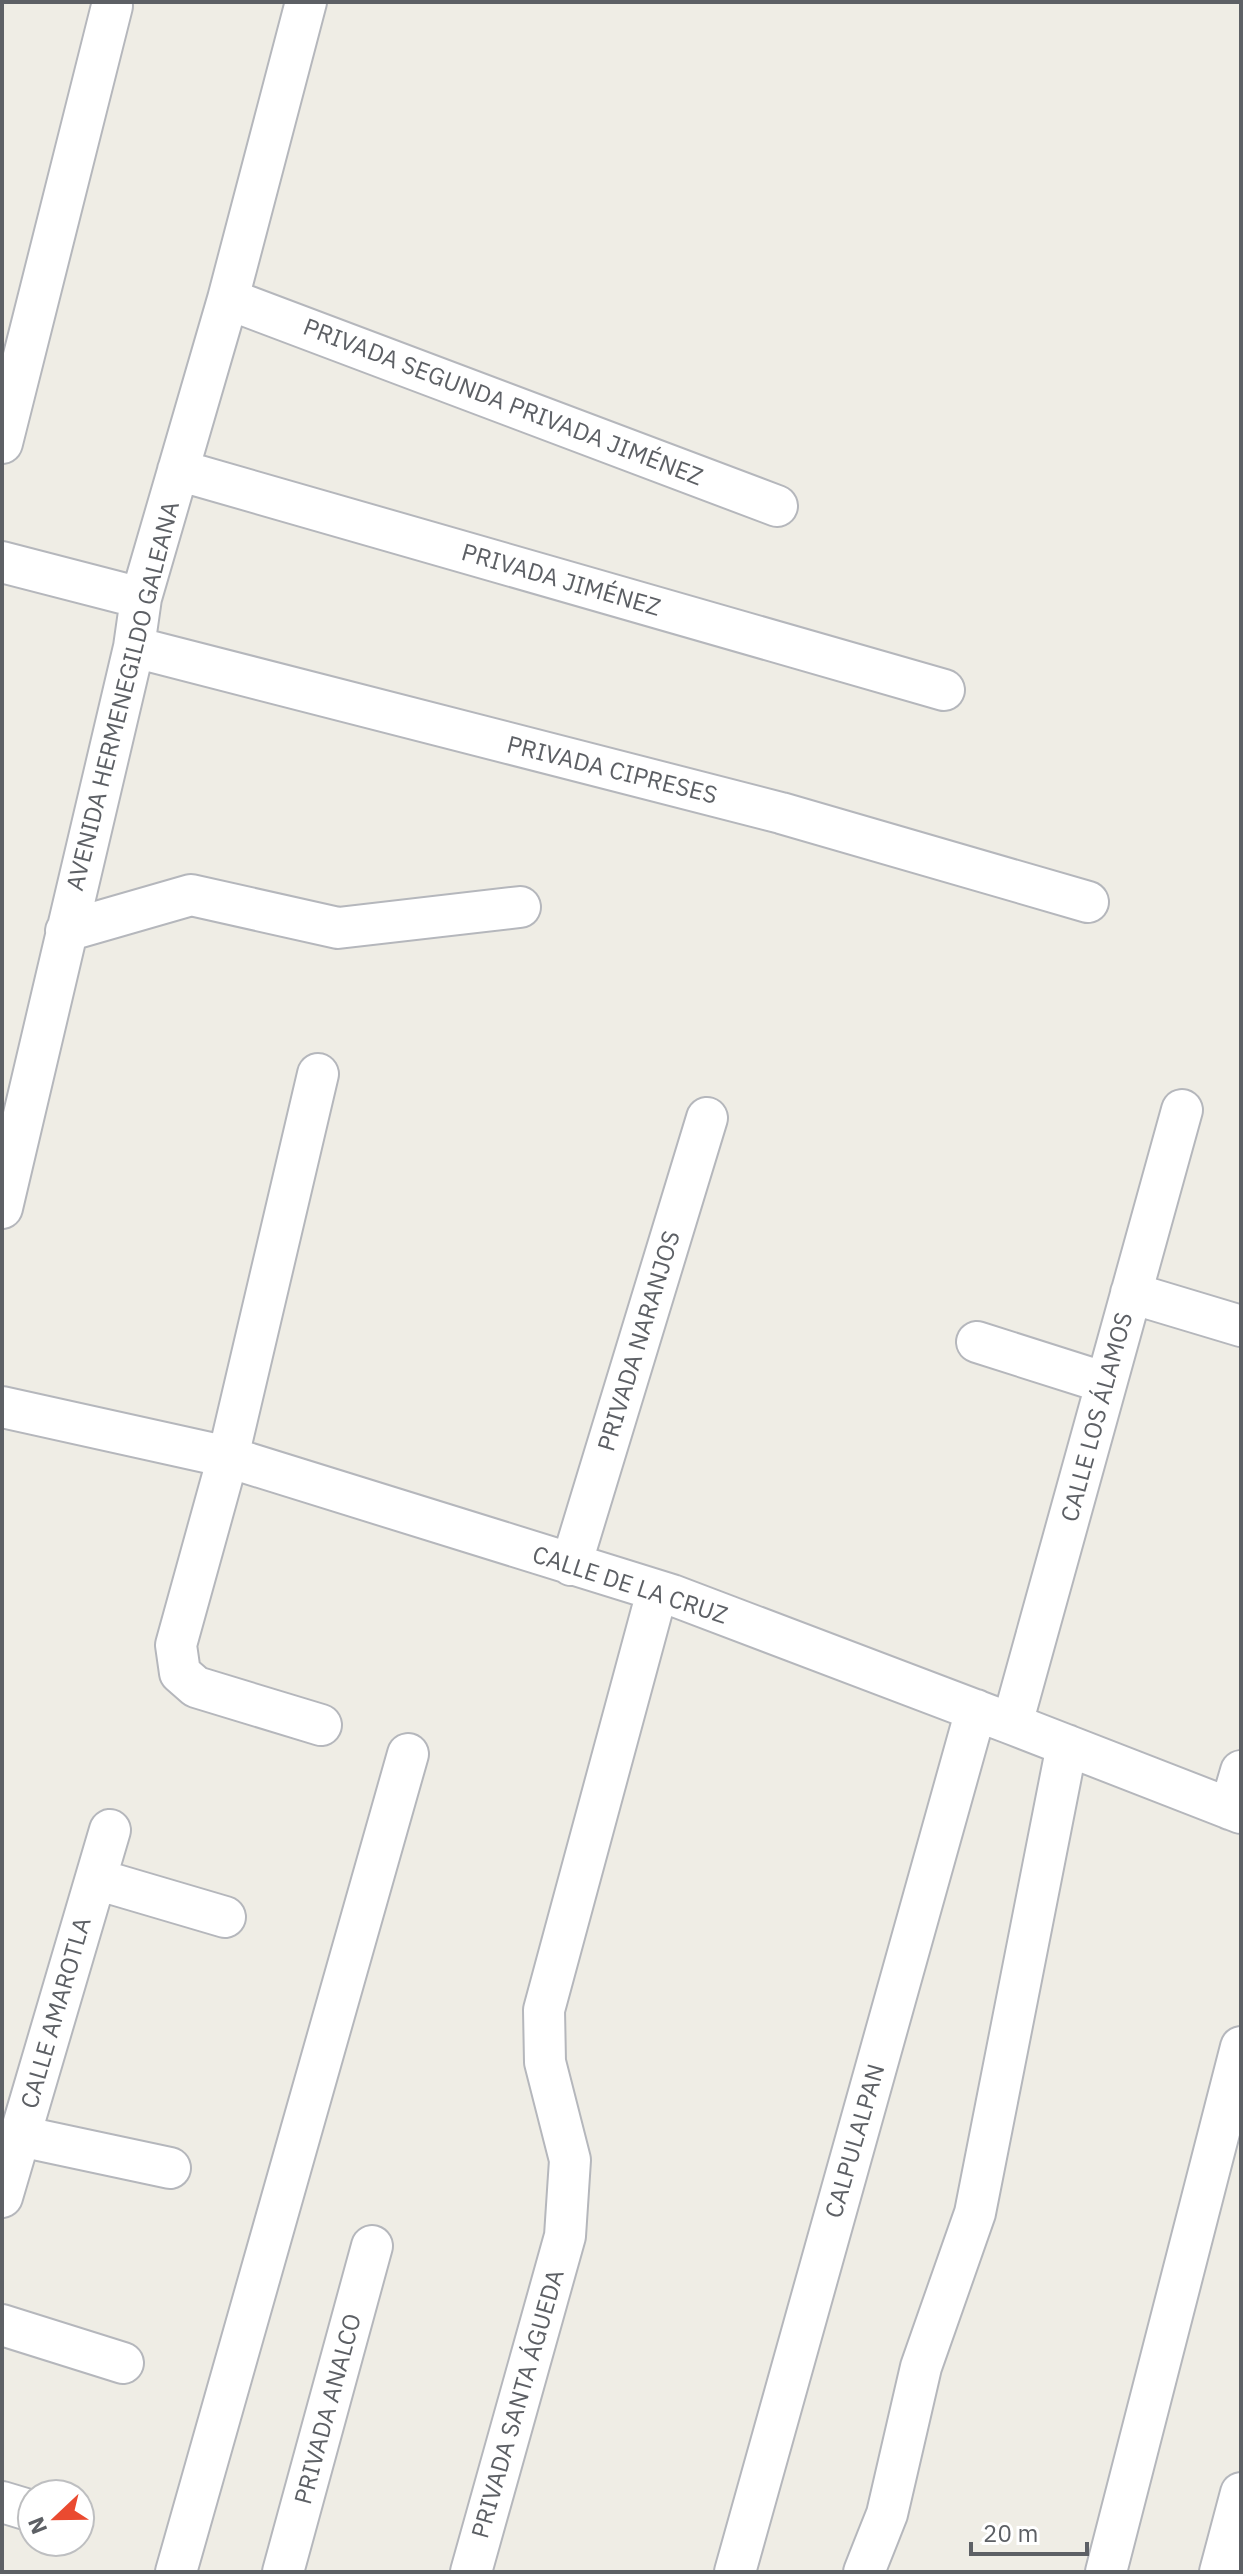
<svg xmlns="http://www.w3.org/2000/svg" width="1243" height="2574" viewBox="0 0 1243 2574" font-family="'IBM Plex Sans',sans-serif">
	<style>
		.lines { fill: none; stroke-linecap: round; stroke-linejoin: round }
		.minor-casing { stroke: #b5b7bc; stroke-width: 44 }
		.minor { stroke: #fff; stroke-width: 40 }
		.labels { text-anchor: middle; stroke-width: 7; stroke-linejoin: round; paint-order: stroke }
		.street-label { font-size: 24px; fill: #5d6065; stroke: #fff }
	</style>
	<rect width="100%" height="100%" fill="#efede5"/>
	<g class="lines">
		<defs>
			<path id="minor" d="M228,299L777,506
				M2,443L112,6
				M178,470L944,690
				M2,562L141,598
				M134,647L781,813L1088,902
				M66,931L191,895L338,928L520,907
				M318,1074L228,1457L176,1645L180,1673L196,1687L321,1725
				M2,1208L134,647L141,598L228,299L306,2
				M1131,1293L1241,1326
				M977,1342L1106,1383
				M2,1407L228,1457L672,1595L1012,1724L1241,1813
				M571,1565L707,1118
				M1012,1724L1182,1110
				M1230,1809L1241,1771
				M96,1879L225,1917
				M20,2136L170,2168
				M2,2197L110,1830
				M2,2325L123,2363
				M2,2502L32,2511
				M176,2572L408,1754
				M283,2572L372,2246
				M471,2572L565,2236L570,2160L545,2062L544,2010L657,1592
				M735,2572L976,1710
				M864,2572L887,2514L921,2367L975,2213L1067,1745
				M1106,2572L1241,2047
				M1220,2572L1241,2493"/>
		</defs>
		<!-- minor casing -->
		<use href="#minor" class="minor-casing"/>
		<!-- minor -->
		<use href="#minor" class="minor"/>
	</g>
	<g class="labels">
		<!-- street labels -->
		<g class="street-label">
			<text transform="translate(503 402) rotate(21)" y="8">PRIVADA SEGUNDA PRIVADA JIMÉNEZ</text>
			<text transform="translate(561 580) rotate(16)" y="8">PRIVADA JIMÉNEZ</text>
			<text transform="translate(123 696) rotate(-76)" y="8">AVENIDA HERMENEGILDO GALEANA</text>
			<text transform="translate(612 770) rotate(14)" y="8">PRIVADA CIPRESES</text>
			<text transform="translate(639 1341) rotate(-73)" y="8">PRIVADA NARANJOS</text>
			<text transform="translate(1097 1417) rotate(-75)" y="8">CALLE LOS ÁLAMOS</text>
			<text transform="translate(630 1585) rotate(18)" y="8">CALLE DE LA CRUZ</text>
			<text transform="translate(56 2013) rotate(-74)" y="8">CALLE AMAROTLA</text>
			<text transform="translate(855 2141) rotate(-74)" y="8">CALPULALPAN</text>
			<text transform="translate(518 2404) rotate(-74)" y="8">PRIVADA SANTA ÁGUEDA</text>
			<text transform="translate(328 2409) rotate(-75)" y="8">PRIVADA ANALCO</text>
		</g>
	</g>
	<!-- border -->
	<rect width="1243" height="2574" fill="none" stroke="#5d6065" stroke-width="8"/>
	<!-- north arrow -->
	<g transform="translate(56 2518) rotate(248)"><circle r="38" fill="#ffffff" stroke="#bebfc1" stroke-width="2"/>
	<path d="M0-6L14 30L0 20L-14 30Z" fill="#ea4a30"/>
	<text y="-12" font-size="22" font-weight="bold" text-anchor="middle" fill="#5d6065">N</text>
	</g>
	<!-- scale -->
	<path d="M971 2542v12h116v-12" fill="none" stroke="#5d6065" stroke-width="4"/>
	<text x="983" y="2542" font-size="24" fill="#5d6065" stroke="#ffffff" stroke-width="6" paint-order="stroke">20 m</text>
</svg>
